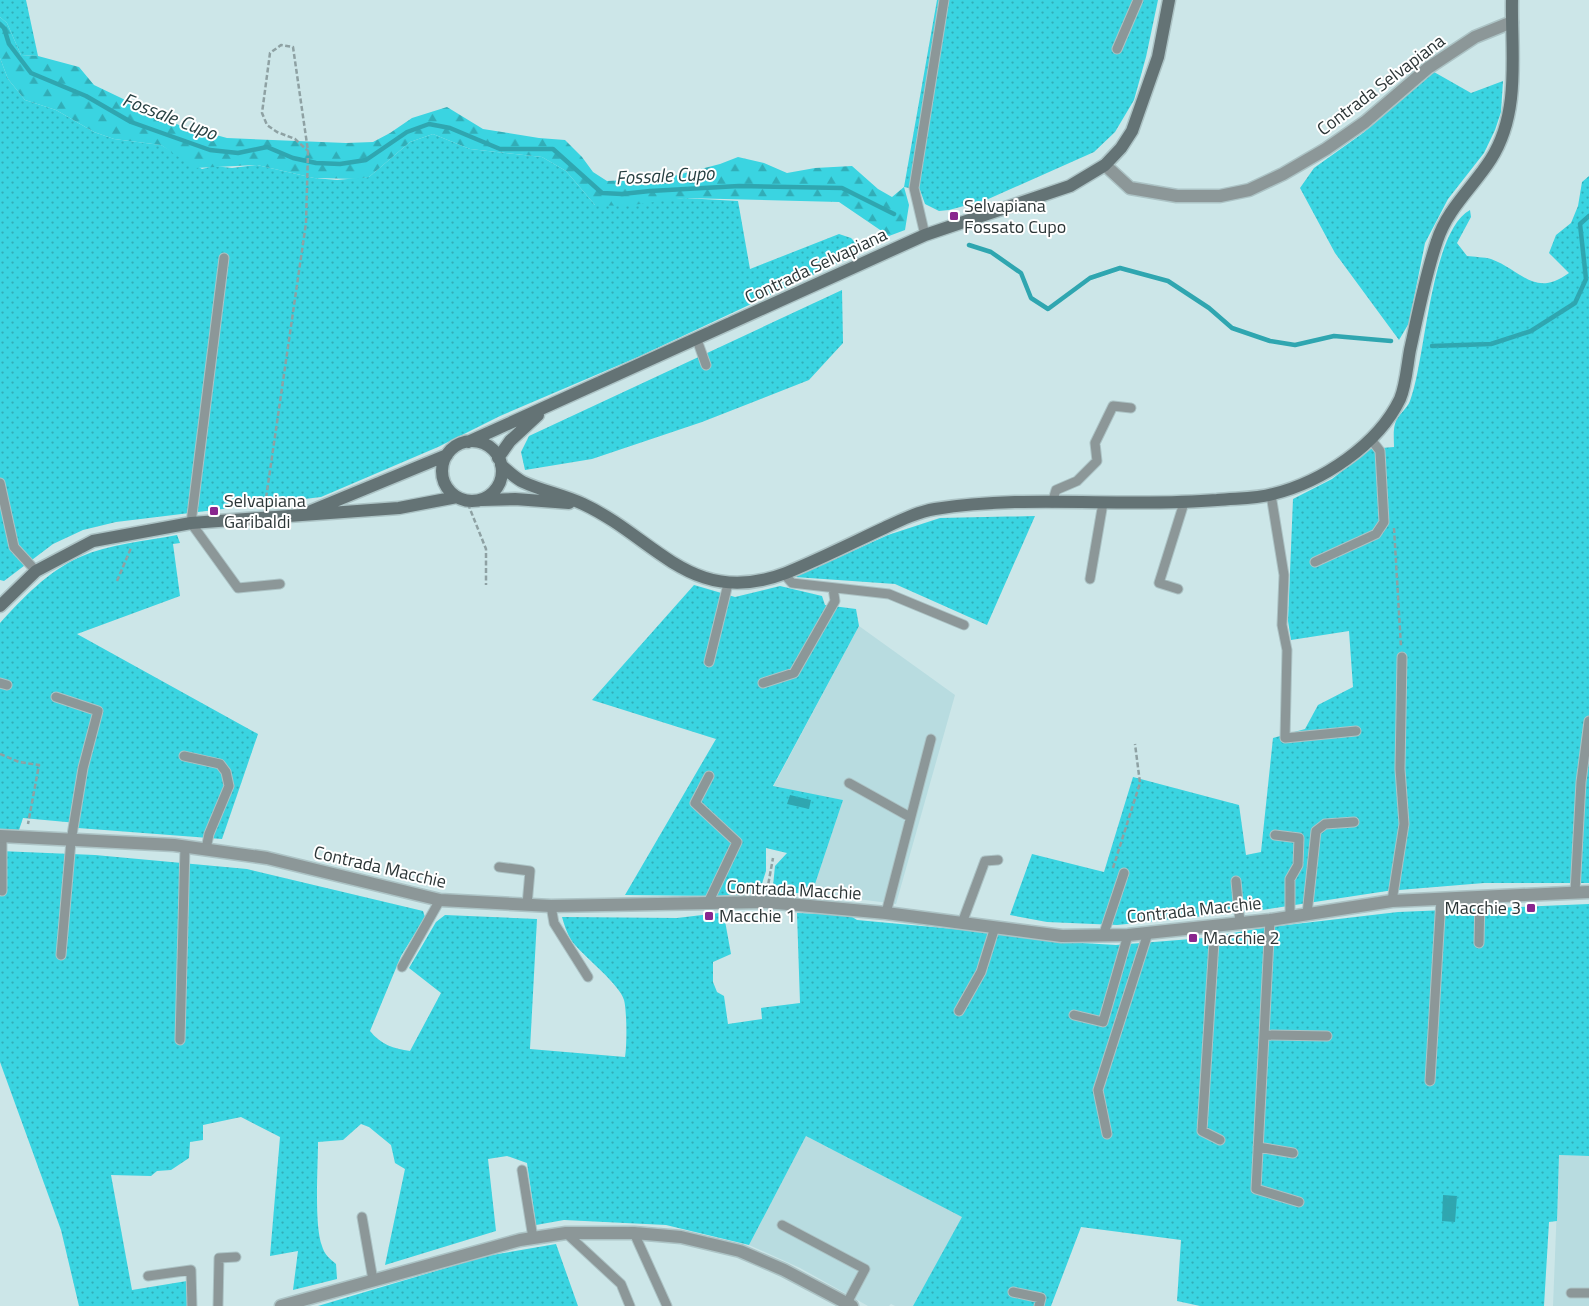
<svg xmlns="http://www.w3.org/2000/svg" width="1589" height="1306" viewBox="0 0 1589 1306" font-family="'Titillium Web',sans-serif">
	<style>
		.built { fill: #b8dce0 }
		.grass { fill: url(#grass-dots) }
		.forest { fill: url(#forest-firs) }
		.water { fill: #2fa6b0 }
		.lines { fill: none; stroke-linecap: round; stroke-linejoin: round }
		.stream { stroke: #2fa6b0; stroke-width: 4.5 }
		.lane-casing { stroke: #acc3c5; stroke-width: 11 }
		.street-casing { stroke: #acc3c5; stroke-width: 15 }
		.secondary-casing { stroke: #acc3c5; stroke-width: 15 }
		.path { stroke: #8ea1a3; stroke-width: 2.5; stroke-dasharray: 5 2.5; stroke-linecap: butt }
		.lane { stroke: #8c9798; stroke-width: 9 }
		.street { stroke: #8c9798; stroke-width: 12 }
		.secondary { stroke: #647375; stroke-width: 12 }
		.poi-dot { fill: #89268e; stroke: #fff; stroke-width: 2 }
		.labels { text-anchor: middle; stroke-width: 4; stroke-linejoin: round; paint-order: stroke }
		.street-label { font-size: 18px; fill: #2c3637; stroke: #fff }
		.poi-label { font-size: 18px; fill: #2c3637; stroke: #fff; text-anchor: start }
		.water-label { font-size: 19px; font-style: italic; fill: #274143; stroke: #fff }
	</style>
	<defs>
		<pattern id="grass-dots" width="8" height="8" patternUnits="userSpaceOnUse" patternTransform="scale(1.25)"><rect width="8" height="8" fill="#3ad4e1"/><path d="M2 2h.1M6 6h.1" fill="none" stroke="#31adb7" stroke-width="1.8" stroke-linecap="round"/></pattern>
		<pattern id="forest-firs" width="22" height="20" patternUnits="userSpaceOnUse" patternTransform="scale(1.25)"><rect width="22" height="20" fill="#3ad4e1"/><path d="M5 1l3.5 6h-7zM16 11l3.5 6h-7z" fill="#31adb7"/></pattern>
	</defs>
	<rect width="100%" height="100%" fill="#cce6e8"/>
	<!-- built -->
	<path class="built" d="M859,626L955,695L896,904L812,893L843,800L773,787Z
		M806,1136L963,1217L913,1306H895L891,1304L889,1306H868L800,1268L749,1245Z
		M1559,1155L1589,1156V1306H1553Z"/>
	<!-- grass -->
	<path class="grass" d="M0,0H26L38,56L21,55L7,23L0,17Z
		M937,0H1158L1146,57L1134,100L1115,132L1094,152L986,200L949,210L939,211L925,204L920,190L904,187Z
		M0,58L8,79L25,100L56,110L94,132L114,139L161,145L202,169L214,166L232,168L257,165L314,178L337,180L369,177L410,142L433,134L470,149L542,157L566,171L595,205L684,198L738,201L750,269L839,234L851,238L864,251L638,357L500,416L438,447L321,497L116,522L83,530L53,544L4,581L0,580Z
		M1434,72L1471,93L1503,81L1501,112L1495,130L1484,153L1448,199L1425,243L1409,323L1399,340L1335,253L1300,188L1314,168L1363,133Z
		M1589,176V883H1484L1387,891L1262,910L1117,925L1047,922L1010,915L1032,854L1104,872L1133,777L1239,805L1246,855L1261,852L1273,738L1305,729L1318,705L1353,687L1349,631L1291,640L1288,621L1293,499L1332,479L1370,449L1394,447C1394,440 1393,430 1395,424C1397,415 1407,409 1410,401C1426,359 1430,232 1470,210L1471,217L1457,243L1467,256C1474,257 1484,257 1491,259C1523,271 1534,298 1569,273L1549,253L1556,235L1571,223L1578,206L1582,182Z
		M842,290L843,343L809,380L702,422L592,459L525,470L521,452L529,436Z
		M1035,516L987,625L895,584L795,577L888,535L940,518Z
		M177,535L180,543L173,544L180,596L77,634L258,734L222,839L78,828L77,823L23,818L19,830L0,829V623C23,598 48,571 80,557C109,544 145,541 177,535Z
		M694,585L735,597L780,586L822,596L825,605L856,609L859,626L773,786L843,800L812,893H779L773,886L775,866L787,853L766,848V871L759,893L718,896L625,895L716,739L592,700Z
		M0,851L95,855L247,869L423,911L425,917L401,956L370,1031C380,1044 394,1049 410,1051L441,993L409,968L436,922L445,915L537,919L530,1049L625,1057C627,1046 627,1011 624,1000C620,985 586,958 575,945C568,937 565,927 562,917L677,918L719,913L725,921L731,954L713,962V982L717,992L724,996L728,1024L762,1019L761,1008L800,1003L797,913L849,915L857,920L965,930L1048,941L1116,945L1204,938L1262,928L1398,912L1589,904V1156L1559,1155L1557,1221L1549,1222L1544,1306H1200L1177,1301L1181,1240L1081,1227L1051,1306H913L962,1217L806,1136L749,1245L666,1225L564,1220L536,1225L527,1163L507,1156L488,1159L496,1231L385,1265L405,1169L395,1163L391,1145L369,1127L361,1124L343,1140L318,1142C318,1166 314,1226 322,1246C324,1254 330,1259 336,1264L337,1279L293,1290L298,1251L270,1256L280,1137L241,1117L203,1125V1140L190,1142L189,1158L171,1170L157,1171L151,1176L111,1175L132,1290L187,1281L189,1306H79L61,1230L0,1062Z
		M556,1244L578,1306H318L486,1256Z"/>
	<!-- forest -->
	<path class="forest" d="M0,17L7,23L21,55L38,56L79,67L94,85L142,108L179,125L227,138L346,143L373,142L390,133L412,118L447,107L483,129L539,138L565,140L582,157L593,172L607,181L666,178L720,164L738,157L764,163L787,173L815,168L852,166L878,189L892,197L904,187L909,205L905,230L889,236L839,202L684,198L625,206L595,205L566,171L542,157L470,149L433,134L410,142L369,177L357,179L314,178L257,165L195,168L161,145L114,139L94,132L56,110L25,100L8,79L0,58Z"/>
	<!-- water -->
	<path class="water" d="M790,795L811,800L809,809L787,804Z
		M1443,1195L1457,1196L1455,1222L1442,1221Z"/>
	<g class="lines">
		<!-- stream -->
		<path class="stream" d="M0,24L4,28L9,44L31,73L86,96L131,122L210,150L238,153L267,147L293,158L316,163L340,164L366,160L407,132L429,124L450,128L500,149H553L602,193L622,194L650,191L739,186L842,188L894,214
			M969,245L991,252L1021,273L1031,298L1048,309L1090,278L1120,268L1168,281L1209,308L1232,328L1270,341L1295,345L1334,336L1391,341
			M1432,346L1491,344L1531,331L1575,303L1586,279L1580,224L1589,216"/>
		<defs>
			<path id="lane" d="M1117,49L1138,0
				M925,235L914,188L944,0
				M224,258L191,523L238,588L280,584
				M697,340L706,365
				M0,483L14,547L36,571
				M1271,495L1284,575L1282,625L1287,650L1285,738L1356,731
				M1052,503L1056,490L1077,481L1097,461L1095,443L1113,406L1131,408
				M1315,562L1376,534L1384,522L1380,451L1370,438
				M784,574L792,583L889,594L964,625
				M1090,579L1103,503
				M1178,589L1159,583L1184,503
				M709,662L728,584
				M0,683L7,685
				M763,683L794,673L835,601L833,588
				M56,697L98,711L83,768L71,841L61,955
				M184,756L220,764L226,772L229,786L209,834L206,849
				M849,783L910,817
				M1275,835L1299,838L1298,865L1290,879V917
				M499,867L530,871L527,905
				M1236,881L1240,923
				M2,891V836
				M1575,892L1581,782L1589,721
				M1392,901L1404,824L1400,769L1402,657
				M708,903L737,842L695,803L709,776
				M551,906L554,923L588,977
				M886,913L931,739
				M1307,914L1316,831L1325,824L1354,822
				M1270,920L1256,1189L1299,1202
				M962,923L985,861L998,860
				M1215,926L1202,1131L1220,1140
				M1103,936L1124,873
				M1479,943L1480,897
				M402,967L440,900
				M959,1011L981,972L995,927
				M1074,1015L1103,1022L1128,935
				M1264,1035L1327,1036
				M180,1040L185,846
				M1430,1081L1441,899
				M1107,1134L1098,1090L1148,933
				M1258,1147L1293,1153
				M522,1170L533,1238
				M362,1217L373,1280
				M782,1225L865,1269L847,1303
				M566,1233L621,1284L630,1306
				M634,1233L667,1306
				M148,1276L191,1270L192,1306
				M1013,1292L1041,1298L1039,1306
				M1571,1293H1589
				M218,1306L219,1258L236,1257"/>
			<path id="street" d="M1105,165L1130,188L1177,196H1220L1249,190L1283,174L1326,149L1365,122L1428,68L1475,37L1512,22
				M0,836L174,845L267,858L440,900L551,906L766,902L886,913L1062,936L1128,935L1270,920L1392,901L1589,892
				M281,1306L520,1240L566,1233H634L681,1237L740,1251L784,1270L852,1306"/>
			<path id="secondary" d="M442 471a30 30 0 1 1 60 0a30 30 0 1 1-60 0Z
				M468,442L925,235L1070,186L1105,165L1121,148L1132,131L1158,57L1169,0
				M498,458L510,441L538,415
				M501,465C508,471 515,478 523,482C542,491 564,495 583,504C656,538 692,609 786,573C818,560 850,544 882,529C899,521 917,512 935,509C1028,494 1124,508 1217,500C1235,498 1256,499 1273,494C1322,482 1378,445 1400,399C1406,385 1407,366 1410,350C1418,314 1425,276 1437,241C1447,209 1474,186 1491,159C1521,112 1511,52 1512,0
				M482,500L515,499L569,503
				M311,511L447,455
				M0,606L36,571L93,541L191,523L399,508L457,497"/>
		</defs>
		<!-- lane casing -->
		<use href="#lane" class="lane-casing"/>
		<!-- street casing -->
		<use href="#street" class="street-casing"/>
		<!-- secondary casing -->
		<use href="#secondary" class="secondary-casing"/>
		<!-- path -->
		<path class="path" d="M468,504L486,549V585
			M265,505L306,223L308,151L293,47L281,45L270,53L262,113L267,125L277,132L295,139L308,151
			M1394,528L1401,647
			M117,581L131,548
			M0,754L19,762L39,765L28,824
			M1113,868L1140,783L1135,744
			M767,891L773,858"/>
		<!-- lane -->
		<use href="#lane" class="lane"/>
		<!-- street -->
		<use href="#street" class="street"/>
		<!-- secondary -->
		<use href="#secondary" class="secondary"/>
	</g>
	<!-- markers -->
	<g class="poi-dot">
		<rect x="949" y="211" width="10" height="10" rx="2.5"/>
		<rect x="209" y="506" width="10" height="10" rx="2.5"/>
		<rect x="1526" y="903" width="10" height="10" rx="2.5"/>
		<rect x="704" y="911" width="10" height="10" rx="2.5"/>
		<rect x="1188" y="933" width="10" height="10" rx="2.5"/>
	</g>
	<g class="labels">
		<!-- street labels -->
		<g class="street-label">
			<text transform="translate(1381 85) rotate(-37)" y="6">Contrada Selvapiana</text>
			<text transform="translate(816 266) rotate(-25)" y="6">Contrada Selvapiana</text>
			<text transform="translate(380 867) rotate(13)" y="6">Contrada Macchie</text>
			<text transform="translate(794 890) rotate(3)" y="6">Contrada Macchie</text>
			<text transform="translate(1194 910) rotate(-6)" y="6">Contrada Macchie</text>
		</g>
		<!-- poi labels -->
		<g class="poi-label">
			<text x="964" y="212">Selvapiana<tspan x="964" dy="21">Fossato Cupo</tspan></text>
			<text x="224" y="507">Selvapiana<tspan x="224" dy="21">Garibaldi</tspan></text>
			<text x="1521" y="914" text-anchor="end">Macchie 3</text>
			<text x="719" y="922">Macchie 1</text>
			<text x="1203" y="944">Macchie 2</text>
		</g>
		<!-- water labels -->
		<g class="water-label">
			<text transform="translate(170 116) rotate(21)" y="7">Fossale Cupo</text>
			<text transform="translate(665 175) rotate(-3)" y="7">Fossale Cupo</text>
		</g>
	</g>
</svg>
